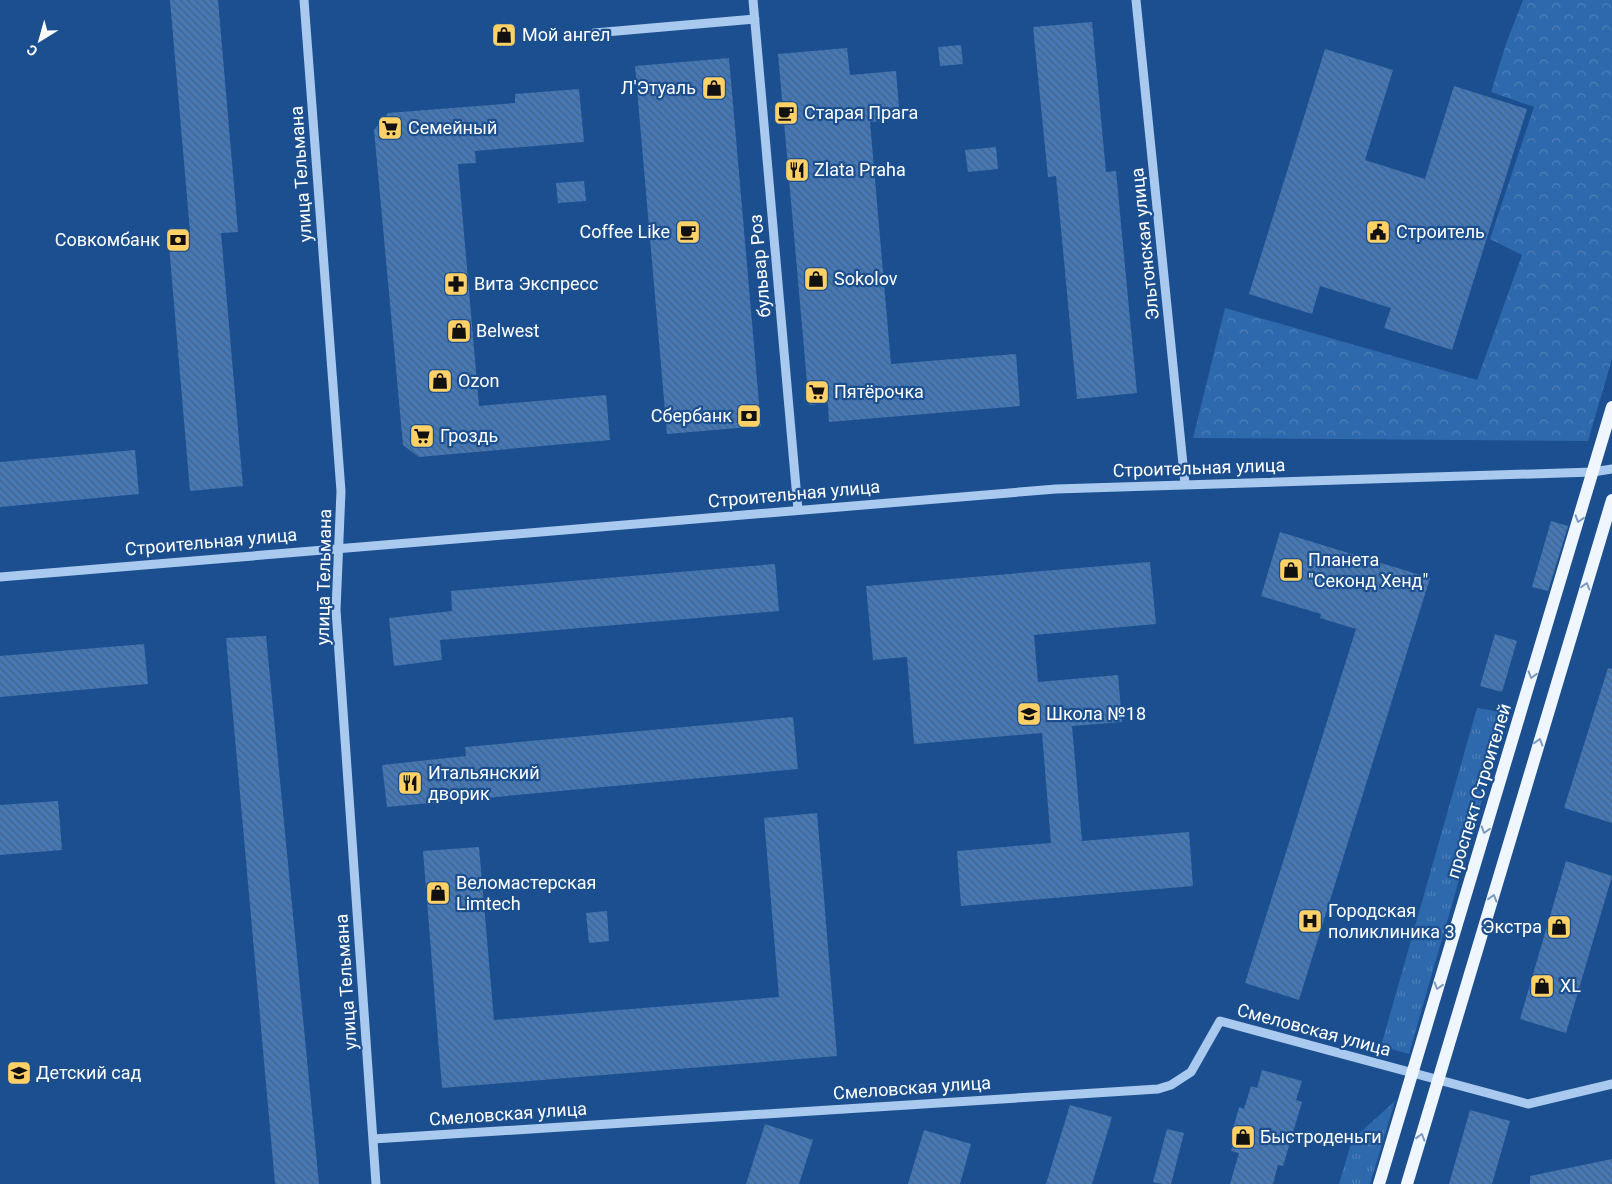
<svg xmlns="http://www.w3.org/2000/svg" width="1612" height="1184" viewBox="0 0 1612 1184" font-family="Roboto,sans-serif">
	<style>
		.grass { fill: url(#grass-tufts) }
		.park { fill: url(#park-crowns) }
		.building { fill: url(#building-back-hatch) }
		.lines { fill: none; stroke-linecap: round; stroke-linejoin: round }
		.minor { stroke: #a9c9ee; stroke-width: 9 }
		.major { stroke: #f0f6ff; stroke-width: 12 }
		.oneway { stroke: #7b9ac1 }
		.labels { text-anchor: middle; stroke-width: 4.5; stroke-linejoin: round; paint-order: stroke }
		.poi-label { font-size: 18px; fill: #fff; stroke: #1b4f8f; text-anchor: start }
		.street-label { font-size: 18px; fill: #fff; stroke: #1b4f8f }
	</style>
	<defs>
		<pattern id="grass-tufts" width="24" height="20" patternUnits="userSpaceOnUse" patternTransform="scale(1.25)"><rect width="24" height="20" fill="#2e69ad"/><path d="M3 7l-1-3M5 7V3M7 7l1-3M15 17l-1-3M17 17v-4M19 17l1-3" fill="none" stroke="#4d80b9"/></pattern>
		<pattern id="park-crowns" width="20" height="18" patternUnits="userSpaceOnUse" patternTransform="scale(1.25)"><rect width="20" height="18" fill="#2e69ad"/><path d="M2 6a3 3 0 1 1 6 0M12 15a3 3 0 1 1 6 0" fill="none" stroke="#4d80b9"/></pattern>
		<pattern id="building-back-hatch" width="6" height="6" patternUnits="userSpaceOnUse" patternTransform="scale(1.25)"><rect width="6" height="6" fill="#4478b7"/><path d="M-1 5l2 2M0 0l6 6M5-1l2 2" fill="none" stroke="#486282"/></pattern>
	</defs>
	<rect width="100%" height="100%" fill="#1b4f8f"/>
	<!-- grass -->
	<path class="grass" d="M1477,708L1507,713L1409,1054L1381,1046Z
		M1395,1101L1370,1184H1339L1352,1140Z"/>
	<!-- park -->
	<path class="park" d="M1523,0H1612V359L1588,441L1193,438L1225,308L1477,380L1522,255L1490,239L1534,107L1491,92L1506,44Z"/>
	<!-- building -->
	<path class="building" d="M170,0H218L238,232L221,233L243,486L190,491L168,234L190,232Z
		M1092,22L1106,172L1116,171L1137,393L1077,399L1056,176L1048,177L1033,27Z
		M961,45L963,64L940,66L938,47Z
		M847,48L850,75L896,71L899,107L887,108L888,120L870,122L891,364L1016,354L1020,406L829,422L828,403L809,405L778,54Z
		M1325,49L1393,70L1365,160L1425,179L1454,86L1527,109L1452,350L1384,328L1391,308L1320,286L1312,314L1249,294Z
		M729,58L761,426L667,434L635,66Z
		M579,89L584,142L475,151L476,163L458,164L479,406L606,395L610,440L419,457L403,445L374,130L388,113L515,103V94Z
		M996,147L998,169L968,172L965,150Z
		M584,181L586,201L558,203L556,183Z
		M135,450L139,494L0,507V462Z
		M1551,521L1568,526L1548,591L1532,587Z
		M1280,532L1430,578L1299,1000L1245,983L1356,629L1320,618L1321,614L1261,596Z
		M1150,562L1156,624L1034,635L1038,682L1118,675L1122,722L1072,726L1082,841L1189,832L1193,886L961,906L957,851L1051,843L1042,733L914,744L907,657L873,660L866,586Z
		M775,564L779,611L440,640L442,660L394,666L389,618L452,611L451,591Z
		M1495,634L1517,641L1502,692L1480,686Z
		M266,636L319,1184H275L226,638Z
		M144,644L148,684L0,697V656Z
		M1608,668L1612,669V823L1564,808Z
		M793,717L798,769L387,807L382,765L466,756L465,747Z
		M58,801L62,850L0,855V805Z
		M817,813L837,1056L442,1088L423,851L479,847L494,1020L779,997L764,818Z
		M1566,861L1612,876L1566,1033L1520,1019Z
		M607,911L609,941L589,943L586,913Z
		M1262,1070L1302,1081L1296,1100L1302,1102L1283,1166L1278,1165L1273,1184H1230L1239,1153L1231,1151L1237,1131L1233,1129L1239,1107L1244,1109L1251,1086L1257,1088Z
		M1070,1105L1112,1117L1092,1184H1046Z
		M1470,1110L1510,1121L1492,1184H1449Z
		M765,1124L813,1140L799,1184H746Z
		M1167,1129L1184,1133L1171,1184H1162L1153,1182Z
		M924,1130L971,1144L960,1184H908Z
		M1612,1159V1184H1530V1176Z"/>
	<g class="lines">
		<!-- minor -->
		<path class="minor" d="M304,0L341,491L336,610L376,1184
			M753,0L798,510
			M1136,0L1185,484
			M594,33L755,19
			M0,577L1056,489L1593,472L1612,469
			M373,1139L1158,1089L1171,1085L1191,1072L1220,1021L1528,1104L1612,1084"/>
		<!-- major -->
		<path class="major" d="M1379,1184L1612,407
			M1407,1184L1612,500"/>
	</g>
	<!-- one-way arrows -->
	<defs><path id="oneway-chevron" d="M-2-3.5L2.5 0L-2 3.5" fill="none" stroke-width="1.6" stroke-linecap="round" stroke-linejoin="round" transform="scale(1.25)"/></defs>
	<g class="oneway">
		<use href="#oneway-chevron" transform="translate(1579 519) rotate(107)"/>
		<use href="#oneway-chevron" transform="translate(1586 586) rotate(-73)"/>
		<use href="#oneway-chevron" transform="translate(1532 675) rotate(107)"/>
		<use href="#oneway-chevron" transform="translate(1539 742) rotate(-73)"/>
		<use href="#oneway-chevron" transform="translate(1485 830) rotate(107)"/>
		<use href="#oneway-chevron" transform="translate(1493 898) rotate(-73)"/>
		<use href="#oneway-chevron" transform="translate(1438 986) rotate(107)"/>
		<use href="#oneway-chevron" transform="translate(1421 1137) rotate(-73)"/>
	</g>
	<!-- icons -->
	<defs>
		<symbol id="shop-square" viewBox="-11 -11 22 22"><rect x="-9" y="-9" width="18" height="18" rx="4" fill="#ffd166" stroke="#1b4f8f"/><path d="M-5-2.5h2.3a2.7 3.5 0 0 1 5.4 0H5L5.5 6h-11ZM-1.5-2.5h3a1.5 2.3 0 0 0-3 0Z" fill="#111"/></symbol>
		<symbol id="cafe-square" viewBox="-11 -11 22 22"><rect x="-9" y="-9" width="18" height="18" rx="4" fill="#ffd166" stroke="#1b4f8f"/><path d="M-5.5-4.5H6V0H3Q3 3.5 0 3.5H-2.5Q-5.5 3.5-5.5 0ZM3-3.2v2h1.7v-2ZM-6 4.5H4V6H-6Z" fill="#111"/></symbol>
		<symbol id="supermarket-square" viewBox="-11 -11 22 22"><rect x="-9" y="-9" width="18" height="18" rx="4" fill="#ffd166" stroke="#1b4f8f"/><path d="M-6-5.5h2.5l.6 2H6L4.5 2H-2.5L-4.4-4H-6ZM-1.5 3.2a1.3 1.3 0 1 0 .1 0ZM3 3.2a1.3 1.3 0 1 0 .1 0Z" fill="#111"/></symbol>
		<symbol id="restaurant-square" viewBox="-11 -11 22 22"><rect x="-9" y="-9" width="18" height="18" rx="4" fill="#ffd166" stroke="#1b4f8f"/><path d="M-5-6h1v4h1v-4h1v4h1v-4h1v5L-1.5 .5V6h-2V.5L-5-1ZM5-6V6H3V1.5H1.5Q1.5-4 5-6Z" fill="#111"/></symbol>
		<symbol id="civic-square" viewBox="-11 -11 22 22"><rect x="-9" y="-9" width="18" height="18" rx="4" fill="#ffd166" stroke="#1b4f8f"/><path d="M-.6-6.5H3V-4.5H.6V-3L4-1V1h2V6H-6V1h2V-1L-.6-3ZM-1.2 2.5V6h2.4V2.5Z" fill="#111"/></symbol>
		<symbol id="bank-square" viewBox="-11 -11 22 22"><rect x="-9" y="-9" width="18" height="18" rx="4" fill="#ffd166" stroke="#1b4f8f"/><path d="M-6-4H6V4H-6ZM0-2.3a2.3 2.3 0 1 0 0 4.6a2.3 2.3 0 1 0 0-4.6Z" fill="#111"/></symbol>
		<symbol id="pharmacy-square" viewBox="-11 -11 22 22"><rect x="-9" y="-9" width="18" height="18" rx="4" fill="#ffd166" stroke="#1b4f8f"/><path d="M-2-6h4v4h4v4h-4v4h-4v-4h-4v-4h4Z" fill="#111"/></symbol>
		<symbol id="school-square" viewBox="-11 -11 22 22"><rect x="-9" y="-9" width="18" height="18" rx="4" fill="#ffd166" stroke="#1b4f8f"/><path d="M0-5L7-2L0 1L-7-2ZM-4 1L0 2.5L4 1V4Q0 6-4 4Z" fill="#111"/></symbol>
		<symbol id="hospital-square" viewBox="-11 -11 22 22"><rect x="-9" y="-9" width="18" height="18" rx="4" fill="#ffd166" stroke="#1b4f8f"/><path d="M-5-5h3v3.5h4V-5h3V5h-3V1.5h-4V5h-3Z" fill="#111"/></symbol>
	</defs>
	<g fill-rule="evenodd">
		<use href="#shop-square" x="490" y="21" width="28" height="28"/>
		<use href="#shop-square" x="700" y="74" width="28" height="28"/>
		<use href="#cafe-square" x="772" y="99" width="28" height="28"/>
		<use href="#supermarket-square" x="376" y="114" width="28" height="28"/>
		<use href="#restaurant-square" x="783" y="156" width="28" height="28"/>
		<use href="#cafe-square" x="674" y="218" width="28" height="28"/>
		<use href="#civic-square" x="1364" y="218" width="28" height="28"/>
		<use href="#bank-square" x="164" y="226" width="28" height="28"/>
		<use href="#shop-square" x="802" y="265" width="28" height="28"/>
		<use href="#pharmacy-square" x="442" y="270" width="28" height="28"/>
		<use href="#shop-square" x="445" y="317" width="28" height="28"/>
		<use href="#shop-square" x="426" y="367" width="28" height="28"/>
		<use href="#supermarket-square" x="803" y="378" width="28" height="28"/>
		<use href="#bank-square" x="735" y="402" width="28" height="28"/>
		<use href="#supermarket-square" x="408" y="422" width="28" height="28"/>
		<use href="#shop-square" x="1277" y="556" width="28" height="28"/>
		<use href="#school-square" x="1015" y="700" width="28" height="28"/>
		<use href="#restaurant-square" x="396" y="769" width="28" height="28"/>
		<use href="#shop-square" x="424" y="879" width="28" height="28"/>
		<use href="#hospital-square" x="1296" y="907" width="28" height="28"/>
		<use href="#shop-square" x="1545" y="913" width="28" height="28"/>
		<use href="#shop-square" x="1528" y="972" width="28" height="28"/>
		<use href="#school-square" x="5" y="1059" width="28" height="28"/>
		<use href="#shop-square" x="1229" y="1123" width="28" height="28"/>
	</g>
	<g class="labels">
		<!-- poi labels -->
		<g class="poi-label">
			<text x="522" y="41">Мой ангел</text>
			<text x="696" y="94" text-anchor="end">Л'Этуаль</text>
			<text x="804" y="119">Старая Прага</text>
			<text x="408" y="134">Семейный</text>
			<text x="814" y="176">Zlata Praha</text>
			<text x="670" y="238" text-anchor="end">Coffee Like</text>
			<text x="1396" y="238">Строитель</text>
			<text x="160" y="246" text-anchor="end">Совкомбанк</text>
			<text x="834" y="285">Sokolov</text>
			<text x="474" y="290">Вита Экспресс</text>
			<text x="476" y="337">Belwest</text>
			<text x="458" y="387">Ozon</text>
			<text x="834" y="398">Пятёрочка</text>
			<text x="732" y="422" text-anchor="end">Сбербанк</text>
			<text x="440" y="442">Гроздь</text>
			<text x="1308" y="566">Планета<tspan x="1308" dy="21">"Секонд Хенд"</tspan></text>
			<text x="1046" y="720">Школа №18</text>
			<text x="428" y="779">Итальянский<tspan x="428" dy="21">дворик</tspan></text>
			<text x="456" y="889">Веломастерская<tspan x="456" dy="21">Limtech</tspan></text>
			<text x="1328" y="917">Городская<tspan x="1328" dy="21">поликлиника 3</tspan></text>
			<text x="1542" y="933" text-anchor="end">Экстра</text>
			<text x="1560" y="992">XL</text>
			<text x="36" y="1079">Детский сад</text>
			<text x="1260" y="1143">Быстроденьги</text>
		</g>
		<!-- street labels -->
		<g class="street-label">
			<text transform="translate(301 174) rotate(-94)" y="6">улица Тельмана</text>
			<text transform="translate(1145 244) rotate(-96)" y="6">Эльтонская улица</text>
			<text transform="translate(760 266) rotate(-95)" y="6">бульвар Роз</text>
			<text transform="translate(1199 468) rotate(-2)" y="6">Строительная улица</text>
			<text transform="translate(794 494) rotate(-5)" y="6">Строительная улица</text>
			<text transform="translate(211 542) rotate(-5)" y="6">Строительная улица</text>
			<text transform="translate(324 577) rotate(-89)" y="6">улица Тельмана</text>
			<text transform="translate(1479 791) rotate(-73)" y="6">проспект Строителей</text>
			<text transform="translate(346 982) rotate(-94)" y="6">улица Тельмана</text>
			<text transform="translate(1314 1030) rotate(15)" y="6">Смеловская улица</text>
			<text transform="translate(912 1088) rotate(-4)" y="6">Смеловская улица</text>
			<text transform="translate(508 1114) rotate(-4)" y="6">Смеловская улица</text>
		</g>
	</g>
	<!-- north arrow -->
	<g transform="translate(40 40) rotate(217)" stroke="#1b4f8f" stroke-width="4" paint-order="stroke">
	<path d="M0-4L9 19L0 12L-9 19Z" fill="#ffffff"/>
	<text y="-8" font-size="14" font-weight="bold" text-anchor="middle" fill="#ffffff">С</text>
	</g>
</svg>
